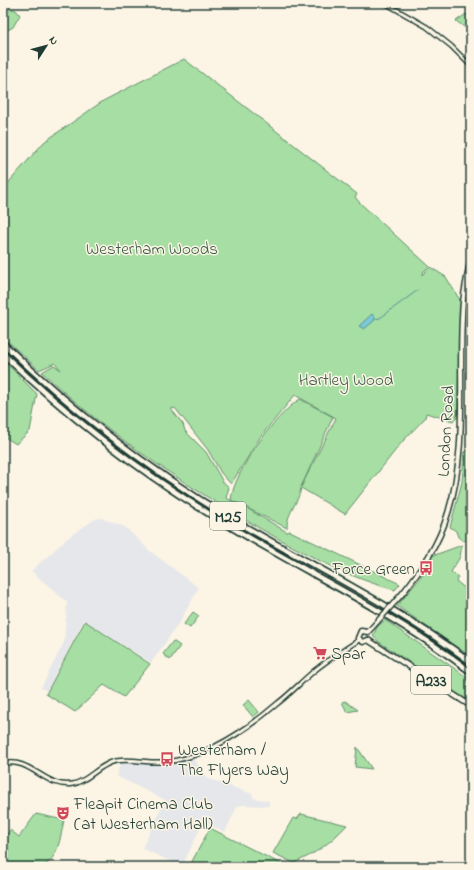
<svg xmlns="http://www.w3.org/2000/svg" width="474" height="870" viewBox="0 0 474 870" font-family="'Indie Flower',sans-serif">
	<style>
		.built { fill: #e6e7ea }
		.green { fill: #a6dea3; stroke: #628e6c; fill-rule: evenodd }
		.water { fill: #7bcad7; stroke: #569296 }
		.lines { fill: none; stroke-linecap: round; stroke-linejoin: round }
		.stream { stroke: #569296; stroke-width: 1 }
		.minor-casing { stroke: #1f3d34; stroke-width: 6 }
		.major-casing { stroke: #1f3d34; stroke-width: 7 }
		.highway-casing { stroke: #1f3d34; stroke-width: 8 }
		.minor { stroke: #fcf5e5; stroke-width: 3 }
		.major { stroke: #fcf5e5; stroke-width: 4 }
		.highway { stroke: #fcf5e5; stroke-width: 4.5 }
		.major-bridge-casing { stroke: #1f3d34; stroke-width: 7; stroke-linecap: butt }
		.major-bridge { stroke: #fcf5e5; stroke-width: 4 }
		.labels { text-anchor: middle; stroke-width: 3; stroke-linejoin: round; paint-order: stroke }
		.shield { fill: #fcf5e5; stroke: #617469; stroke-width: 1 }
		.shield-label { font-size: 16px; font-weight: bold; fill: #1f3d34 }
		.park-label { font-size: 17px; fill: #3a5d4a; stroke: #fcf5e5 }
		.street-label { font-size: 17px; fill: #1f3d34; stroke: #fcf5e5 }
		.poi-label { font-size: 17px; fill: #1f3d34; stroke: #fcf5e5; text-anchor: start }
	</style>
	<rect width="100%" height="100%" fill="#fcf5e5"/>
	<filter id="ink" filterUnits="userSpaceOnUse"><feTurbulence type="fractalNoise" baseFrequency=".025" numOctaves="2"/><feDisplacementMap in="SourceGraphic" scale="8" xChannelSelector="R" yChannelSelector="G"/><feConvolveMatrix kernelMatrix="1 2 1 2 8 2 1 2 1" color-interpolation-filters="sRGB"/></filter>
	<g filter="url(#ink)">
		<!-- built -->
		<path class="built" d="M101,518L125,527L150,551L199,588L179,623L151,663L84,620L47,691L41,688L64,642L67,602L31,571L70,536L95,519Z
			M191,756L209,779L253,794V798L269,801V806L241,805L237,807L225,832L203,822L182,867L142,848L165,800L116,776L121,761L164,763Z"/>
		<!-- green -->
		<path class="green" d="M3,7L16,10L20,15L13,27L8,30L3,28Z
			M466,14L471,19V32L456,21Z
			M184,59L357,194L355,197L360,203L429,266L422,273V275L430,267L446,277L461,302L457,418L453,421L426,413L425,418L402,442L345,514L301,488C299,502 286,514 287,528L243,506L287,532L290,531L400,584L395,590C353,579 315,559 277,538C196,493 109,436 42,372L54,365L61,370L55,363L39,370L3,337V189L44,142L103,101ZM295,395L336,418L301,487L333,417L300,399C275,415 234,471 231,500L241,505L226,498L229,487L223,482L206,452L185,431L183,424L171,409L175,408L208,450L221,473L231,484L261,436Z
			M3,360L37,394L30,431L16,444L3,436Z
			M471,449V539L463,541L458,537L456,531L450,527L462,482L464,452Z
			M462,545L460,557L451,572L458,577L456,581L466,589L471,588V657L397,606L426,571L432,556Z
			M193,612L199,616L190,628L184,624Z
			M385,620L471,680V703L379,642L373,636L377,627Z
			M85,621L150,664L124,697L104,685L75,712L46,694Z
			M173,641L180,646L170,660L163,654Z
			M249,700L259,712L253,717L243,705Z
			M345,701L358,710L347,712L342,702Z
			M357,747L372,769L355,767Z
			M36,814L64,820C61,834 58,864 39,867C28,869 15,867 5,867L3,866V840L10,830L19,837Z
			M301,814L347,825C330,843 317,853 294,863L273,853L293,818L297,819Z
			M210,828L283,865L282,867H189Z"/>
		<!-- water -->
		<path class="water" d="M372,314L375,317L374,321L364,329L359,326Z"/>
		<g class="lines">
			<!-- stream -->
			<path class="stream" d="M375,319L380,318L418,290"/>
			<defs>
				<path id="minor" d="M385,3L427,27L451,46L471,66
					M3,764C30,756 45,789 73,784C89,781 99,764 116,761C134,758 154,765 173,761C211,754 249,728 278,703C291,693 302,681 314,671C328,659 344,650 359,640"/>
				<path id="major" d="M402,594C422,569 439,544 448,513C469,446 457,371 463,302C465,287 468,272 471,257
					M368,632L361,631L358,638L363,642L368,640
					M368,632L377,622
					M368,640L471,706"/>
				<path id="highway" d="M3,343C72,410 148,469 230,518C312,566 394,605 471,662
					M3,354C72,420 149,479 231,527C312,576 395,614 471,672"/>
			</defs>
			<!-- minor casing -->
			<use href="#minor" class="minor-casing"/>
			<!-- major casing -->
			<use href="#major" class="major-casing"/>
			<!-- highway casing -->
			<use href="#highway" class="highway-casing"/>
			<!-- minor -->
			<use href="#minor" class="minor"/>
			<!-- major -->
			<use href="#major" class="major"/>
			<!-- highway -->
			<use href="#highway" class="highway"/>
			<defs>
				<path id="major-bridge" d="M377,622L402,594"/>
			</defs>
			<!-- major-bridge casing -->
			<use href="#major-bridge" class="major-bridge-casing"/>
			<!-- major-bridge -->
			<use href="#major-bridge" class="major-bridge"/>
		</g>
	</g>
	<!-- icons -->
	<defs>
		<symbol id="bus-bare" viewBox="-9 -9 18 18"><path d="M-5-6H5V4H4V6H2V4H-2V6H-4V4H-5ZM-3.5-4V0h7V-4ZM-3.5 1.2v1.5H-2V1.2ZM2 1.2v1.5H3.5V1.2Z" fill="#d1495b" stroke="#fcf5e5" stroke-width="2.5" paint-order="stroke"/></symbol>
		<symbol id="supermarket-bare" viewBox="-9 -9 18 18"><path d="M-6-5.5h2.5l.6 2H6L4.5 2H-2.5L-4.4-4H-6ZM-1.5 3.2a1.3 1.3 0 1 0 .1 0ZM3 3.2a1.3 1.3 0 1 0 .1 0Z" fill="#d1495b" stroke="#fcf5e5" stroke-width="2.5" paint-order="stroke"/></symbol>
		<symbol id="theatre-bare" viewBox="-9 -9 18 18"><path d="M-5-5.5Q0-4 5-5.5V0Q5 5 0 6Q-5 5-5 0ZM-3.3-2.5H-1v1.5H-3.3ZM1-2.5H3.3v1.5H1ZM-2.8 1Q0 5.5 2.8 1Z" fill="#d1495b" stroke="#fcf5e5" stroke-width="2.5" paint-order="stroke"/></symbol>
	</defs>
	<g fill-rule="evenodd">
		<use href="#bus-bare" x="416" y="558" width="20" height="20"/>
		<use href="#supermarket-bare" x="310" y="643" width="20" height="20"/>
		<use href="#bus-bare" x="157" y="749" width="20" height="20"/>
		<use href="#theatre-bare" x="53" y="803" width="20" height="20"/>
	</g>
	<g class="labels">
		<!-- shield labels -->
		<g class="shield">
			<rect x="210" y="502" width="36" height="28" rx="3"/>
			<rect x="411" y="666" width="40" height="28" rx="3"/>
		</g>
		<g class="shield-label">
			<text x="228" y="522">M25</text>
			<text x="431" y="686">A233</text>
		</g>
		<!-- park labels -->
		<g class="park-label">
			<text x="152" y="254">Westerham Woods</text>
			<text x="346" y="385">Hartley Wood</text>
		</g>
		<!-- street labels -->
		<g class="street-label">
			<text transform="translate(445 431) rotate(-87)" y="6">London Road</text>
		</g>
		<!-- poi labels -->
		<g class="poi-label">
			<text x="415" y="574" text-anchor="end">Force Green</text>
			<text x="331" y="659">Spar</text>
			<text x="178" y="755">Westerham /<tspan x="178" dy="20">The Flyers Way</tspan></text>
			<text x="74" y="809">Fleapit Cinema Club<tspan x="74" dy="20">(at Westerham Hall)</tspan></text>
		</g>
	</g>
	<!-- margin -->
	<rect width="474" height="870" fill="none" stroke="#fcf5e5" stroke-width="16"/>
	<rect x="8" y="8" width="458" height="854" fill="none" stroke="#1f3d34" stroke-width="1.5" filter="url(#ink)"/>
	<!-- north arrow -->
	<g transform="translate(46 46) rotate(54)" stroke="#fcf5e5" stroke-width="3" paint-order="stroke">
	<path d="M0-3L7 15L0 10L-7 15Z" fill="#1f3d34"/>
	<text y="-6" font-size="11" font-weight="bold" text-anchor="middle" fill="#1f3d34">N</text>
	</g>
</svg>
